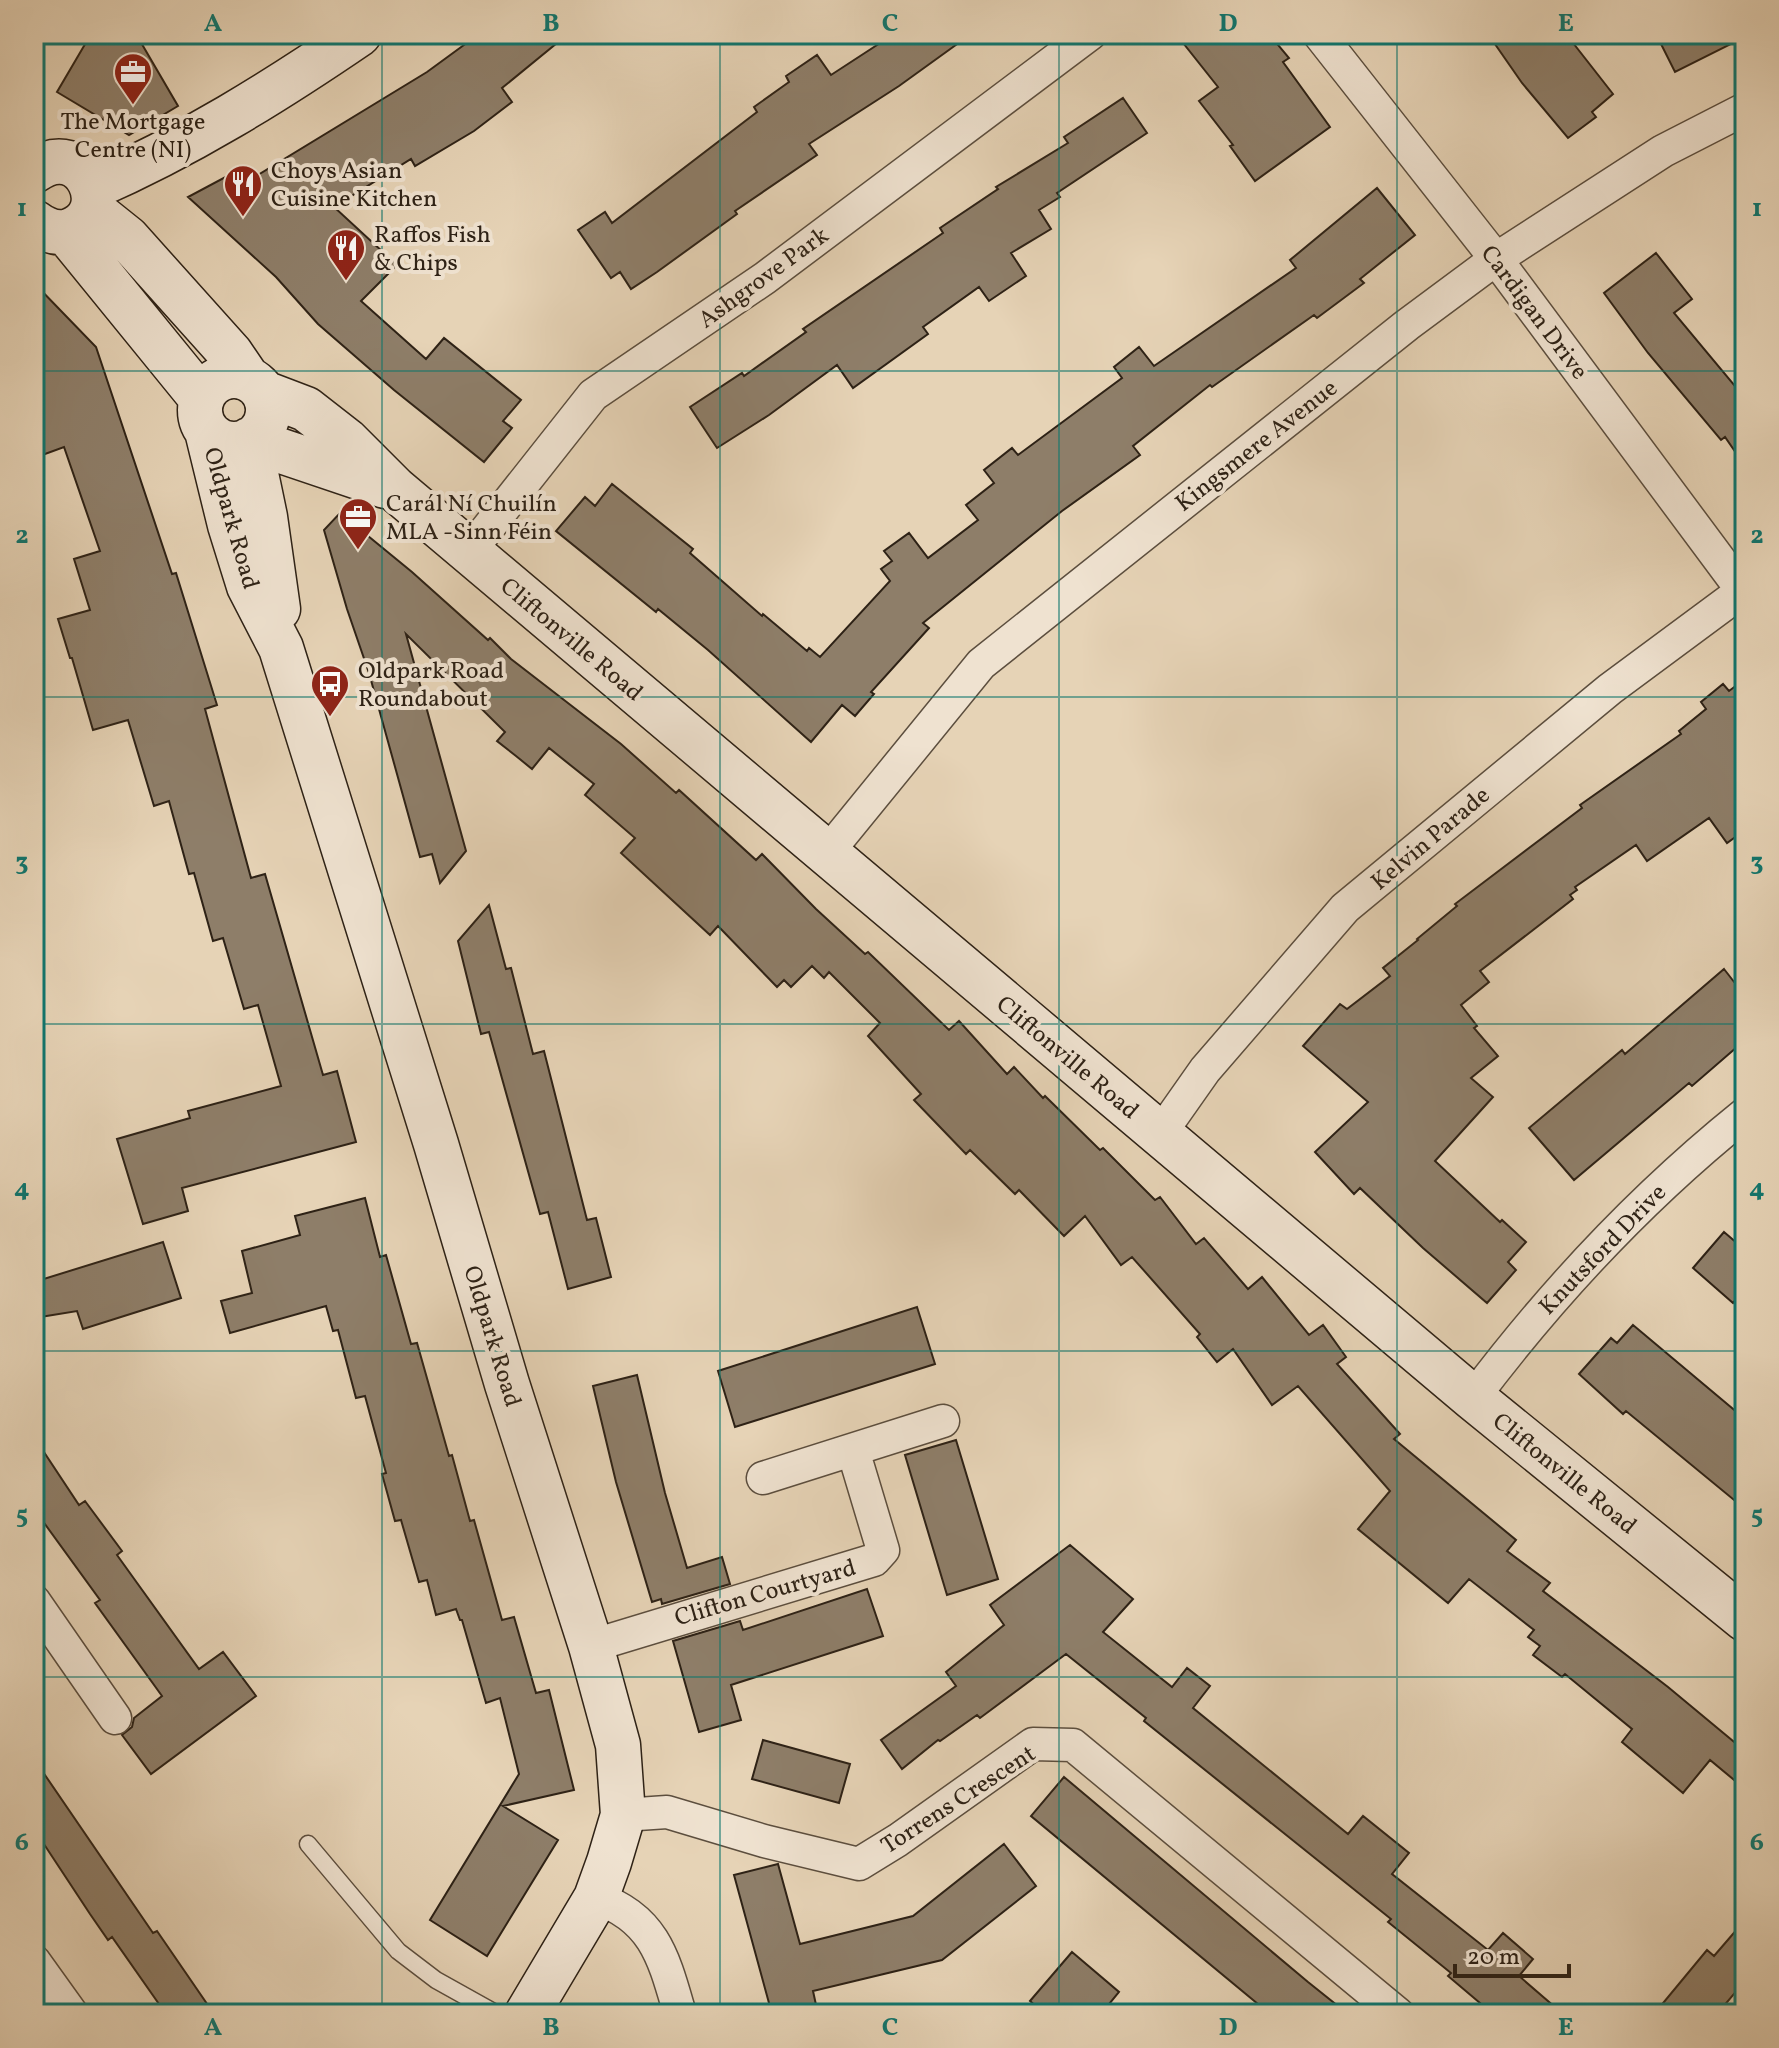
<svg xmlns="http://www.w3.org/2000/svg" width="1779" height="2048" viewBox="0 0 1779 2048" font-family="Vollkorn,serif">
	<style>
		.building { fill: #8e7e69; stroke: #2e2216; stroke-width: 2 }
		.lines { fill: none; stroke-linecap: round; stroke-linejoin: round }
		.lane-casing { stroke: #5c4e3e; stroke-width: 19 }
		.street-casing { stroke: #5c4e3e; stroke-width: 35 }
		.secondary-casing { stroke: #2e2216; stroke-width: 47 }
		.lane { stroke: #efe2d0; stroke-width: 16 }
		.street { stroke: #efe2d0; stroke-width: 32 }
		.secondary { stroke: #efe2d0; stroke-width: 44 }
		.grid { fill: none; stroke: #0f766e; stroke-width: 2; stroke-opacity: 0.55 }
		.labels { text-anchor: middle; stroke-width: 8; stroke-linejoin: round; paint-order: stroke }
		.poi-label { font-size: 24px; fill: #2e2216; stroke: #efe2d0; text-anchor: start }
		.street-label { font-size: 24px; fill: #2e2216; stroke: #efe2d0 }
		.neatline { fill: none; stroke: #0f766e; stroke-width: 3 }
		.grid-label { font-size: 26px; text-anchor: middle; font-weight: bold; fill: #0f766e }
	</style>
	<rect width="100%" height="100%" fill="#e6d3b6"/>
	<filter id="stains"><feTurbulence type="fractalNoise" baseFrequency=".0025" numOctaves="4"/><feColorMatrix values="0 0 0 0 .2 0 0 0 0 .09 0 0 0 0 .02 0 0 0 .5 -.17"/></filter>
	<radialGradient id="worn" r=".72"><stop offset=".6" stop-color="#630" stop-opacity="0"/><stop offset="1" stop-color="#630" stop-opacity=".3"/></radialGradient>
	<!-- building -->
	<path class="building" d="M91,34H136L178,106L129,135L57,92Z
		M479,34H568L502,88L512,102L474,131L415,166L411,159L334,207L397,265L361,301L426,359L444,338L521,400L503,421L512,428L484,462L394,390L318,324L276,277L188,197L233,173L243,184L427,72Z
		M894,34H971L899,86L809,144L817,155L735,211L737,214L657,272L631,289L620,272L611,278L578,230L605,212L612,223L757,112L754,107L789,82L786,76L817,55L831,75Z
		M1176,34H1269L1289,58L1283,62L1330,127L1255,181L1230,146L1233,145L1199,101L1218,87Z
		M1488,34H1566L1613,94L1592,112L1596,117L1568,138L1522,83Z
		M1656,34H1745V37L1675,72Z
		M1123,98L1147,133L1057,193L1060,197L1039,210L1051,229L1011,253L1026,276L989,301L979,287L923,327L928,334L853,388L837,365L769,415L717,448L690,407L742,373L744,376L806,332L803,329L943,233L940,228L998,189L996,187L1068,143L1064,137Z
		M1377,188L1415,235L1360,279L1364,283L1317,318L1314,315L1212,387L1210,385L1133,446L1140,455L1062,511L923,623L929,628L871,692L874,694L855,716L842,705L811,742L708,650L658,609L656,612L556,531L585,497L595,506L612,484L693,549L690,553L762,616L763,614L807,651L809,648L820,657L890,581L881,569L892,561L884,551L909,533L928,558L978,520L966,505L994,483L984,470L1012,448L1018,455L1122,378L1114,367L1139,347L1154,366L1296,268L1290,260Z
		M1656,253L1692,299L1674,313L1745,398V466L1725,437L1721,440L1648,353L1604,293Z
		M34,283L96,347L172,574L176,573L217,705L205,709L251,878L265,874L323,1075L337,1071L356,1142L182,1188L188,1211L143,1224L117,1139L190,1118L188,1111L281,1086L258,1005L244,1009L223,938L213,941L194,873L189,874L169,801L154,806L128,720L93,730L72,658H70L58,619L90,610L74,559L100,551L64,447L34,458Z
		M340,513L412,572L488,640L490,638L511,659L621,744L676,793L679,790L756,860L762,854L816,909L865,954L868,952L949,1030L959,1021L1007,1074L1014,1067L1043,1098L1045,1096L1100,1150L1103,1148L1155,1200L1160,1197L1196,1244L1204,1238L1248,1289L1262,1277L1309,1335L1323,1325L1346,1357L1337,1364L1400,1434L1394,1439L1516,1540L1507,1551L1550,1583L1543,1591L1668,1687L1745,1751V1789L1710,1760L1683,1793L1622,1742L1632,1729L1565,1674L1562,1677L1533,1655L1540,1646L1528,1637L1534,1630L1469,1579L1448,1603L1358,1529L1390,1491L1298,1386L1272,1405L1233,1349L1217,1362L1197,1337L1200,1334L1132,1257L1121,1265L1085,1216L1064,1236L1019,1190L1015,1194L970,1150L966,1154L914,1100L921,1094L868,1036L880,1023L829,972L824,978L812,966L791,987L784,980L777,987L718,926L710,935L621,853L635,838L585,795L594,784L549,748L532,769L516,756L497,741L505,732L406,634L466,851L440,883L432,854L420,857L369,673L347,609L324,530Z
		M1745,679V830L1727,843L1709,818L1647,861L1636,845L1575,887L1577,890L1570,895L1573,899L1480,971L1489,982L1461,1005L1477,1026L1474,1028L1498,1056L1471,1078L1493,1097L1435,1161L1500,1222L1502,1220L1526,1242L1508,1262L1516,1270L1487,1303L1423,1248L1360,1188L1354,1194L1315,1152L1368,1102L1303,1046L1340,1004L1347,1009L1390,976L1383,968L1418,940L1417,939L1457,906L1455,904L1582,808L1580,805L1681,734L1679,731L1706,709L1701,702L1723,684L1729,691Z
		M489,905L506,969L511,968L533,1054L544,1051L587,1220L596,1218L611,1277L568,1289L548,1212L540,1214L489,1032L481,1034L458,941Z
		M1724,969L1745,996V1040L1692,1086L1689,1083L1574,1180L1529,1128L1622,1050L1625,1054Z
		M365,1198L380,1257L386,1255L411,1344L417,1343L449,1456L452,1455L470,1521L474,1520L502,1620L514,1617L536,1693L549,1690L574,1790L503,1806L558,1840L487,1956L430,1920L519,1774L500,1698L486,1703L462,1620H460L456,1609L436,1615L427,1580L419,1582L401,1520L395,1521L382,1474L386,1473L365,1396L356,1398L338,1330L333,1331L326,1306L230,1333L221,1301L252,1293L242,1251L300,1235L295,1216Z
		M1724,1232L1745,1250V1287L1733,1303L1693,1268Z
		M163,1242L181,1298L83,1329L77,1311L34,1318V1282Z
		M917,1307L935,1364L735,1427L718,1371Z
		M1633,1325L1745,1419V1509L1626,1411L1623,1414L1579,1374L1611,1338L1617,1343Z
		M637,1375L665,1493L687,1568L722,1557L730,1584L662,1604L661,1599L652,1602L616,1482L593,1386Z
		M34,1437L79,1505L85,1501L122,1551L117,1555L199,1669L223,1652L256,1696L151,1774L122,1735L132,1727L134,1718L162,1696L95,1603L100,1600L34,1509Z
		M956,1440L998,1579L947,1595L905,1455Z
		M1070,1545L1133,1599L1103,1632L1172,1687L1187,1668L1210,1686L1193,1708L1348,1834L1363,1816L1409,1853L1392,1874L1488,1950L1503,1933L1533,1959L1519,1976L1563,2014H1493L1448,1976L1451,1973L1388,1922L1391,1919L1144,1721L1146,1718L1066,1654L980,1718L977,1715L940,1741L938,1740L902,1769L881,1740L956,1686L946,1672L1004,1625L990,1605Z
		M867,1589L883,1636L731,1685L741,1720L699,1732L673,1641L740,1621L743,1630Z
		M763,1740L850,1764L839,1803L752,1779Z
		M34,1759L153,1933L157,1931L214,2014H166L112,1937L108,1940L90,1914L34,1829Z
		M1064,1777L1308,1982L1348,2014H1270L1031,1816Z
		M1004,1844L1036,1886L942,1960L813,1991L818,2014H772L734,1875L778,1864L800,1944L913,1916Z
		M1745,1920V1981L1717,2014H1654L1707,1950L1714,1956Z
		M1072,1952L1119,1992L1101,2014H1045L1030,2001Z"/>
	<g class="lines">
		<defs>
			<path id="lane" d="M308,1844L398,1951L436,1980L497,2014"/>
			<path id="street" d="M1319,34L1496,259L1745,594
				M469,552L593,395L765,278L1090,34
				M827,853L981,664L1407,325L1496,259L1663,151L1745,109
				M1160,1134L1205,1070L1345,908L1610,689L1745,589
				M1473,1398C1552,1293 1643,1196 1745,1114
				M763,1478L943,1421
				M34,1601L115,1718
				M591,1646L874,1560L883,1550L853,1450
				M623,1815L667,1812L764,1841L859,1864L898,1840L1033,1744L1073,1745L1398,2014
				M596,1898C655,1918 664,1959 680,2014
				M34,1961L72,2014"/>
			<path id="secondary" d="M34,171C84,135 120,214 69,231C56,235 45,230 34,222
				M93,187C187,146 274,92 359,34
				M92,210L127,238L231,354L248,379
				M66,232L202,399
				M200 410a34 34 0 1 1 68 0a34 34 0 1 1-68 0Z
				M264,393L306,409L347,441L395,489L1473,1398L1745,1619
				M207,431L230,525L249,586L281,648L436,1144L507,1384L591,1646L618,1745L623,1815L609,1862L596,1898L527,2014
				M249,440L265,517L278,609
				M249,440L385,486"/>
		</defs>
		<!-- lane casing -->
		<use href="#lane" class="lane-casing"/>
		<!-- street casing -->
		<use href="#street" class="street-casing"/>
		<!-- secondary casing -->
		<use href="#secondary" class="secondary-casing"/>
		<!-- lane -->
		<use href="#lane" class="lane"/>
		<!-- street -->
		<use href="#street" class="street"/>
		<!-- secondary -->
		<use href="#secondary" class="secondary"/>
	</g>
	<!-- grid -->
	<path class="grid" d="M382,34V2014M720,34V2014M1059,34V2014M1397,34V2014M34,371H1745M34,697H1745M34,1024H1745M34,1351H1745M34,1677H1745"/>
	<!-- icons -->
	<defs>
		<symbol id="office-pin" viewBox="-11 -11 22 30"><path d="M0 17L-7.5 6A9.5 9.5 0 1 1 7.5 6Z" fill="#8f2418" stroke="#efe2d0"/><path d="M-6-3h4V-5.5h4V-3h4V5H-6ZM-1-4.5V-3h2v-1.5ZM-6 0V1H6V0Z" fill="#fff"/></symbol>
		<symbol id="restaurant-pin" viewBox="-11 -11 22 30"><path d="M0 17L-7.5 6A9.5 9.5 0 1 1 7.5 6Z" fill="#8f2418" stroke="#efe2d0"/><path d="M-5-6h1v4h1v-4h1v4h1v-4h1v5L-1.5 .5V6h-2V.5L-5-1ZM5-6V6H3V1.5H1.5Q1.5-4 5-6Z" fill="#fff"/></symbol>
		<symbol id="bus-pin" viewBox="-11 -11 22 30"><path d="M0 17L-7.5 6A9.5 9.5 0 1 1 7.5 6Z" fill="#8f2418" stroke="#efe2d0"/><path d="M-5-6H5V4H4V6H2V4H-2V6H-4V4H-5ZM-3.5-4V0h7V-4ZM-3.5 1.2v1.5H-2V1.2ZM2 1.2v1.5H3.5V1.2Z" fill="#fff"/></symbol>
	</defs>
	<g fill-rule="evenodd">
		<use href="#office-pin" x="111" y="50" width="44" height="60"/>
		<use href="#restaurant-pin" x="221" y="162" width="44" height="60"/>
		<use href="#restaurant-pin" x="324" y="226" width="44" height="60"/>
		<use href="#office-pin" x="336" y="495" width="44" height="60"/>
		<use href="#bus-pin" x="308" y="662" width="44" height="60"/>
	</g>
	<g class="labels">
		<!-- poi labels -->
		<g class="poi-label">
			<text x="133" y="129" text-anchor="middle">The Mortgage<tspan x="133" dy="28">Centre (NI)</tspan></text>
			<text x="271" y="178">Choys Asian<tspan x="271" dy="28">Cuisine Kitchen</tspan></text>
			<text x="374" y="242">Raffos Fish<tspan x="374" dy="28">&amp; Chips</tspan></text>
			<text x="386" y="511">Carál Ní Chuilín<tspan x="386" dy="28">MLA -Sinn Féin</tspan></text>
			<text x="358" y="678">Oldpark Road<tspan x="358" dy="28">Roundabout</tspan></text>
		</g>
		<!-- street labels -->
		<g class="street-label">
			<text transform="translate(763 277) rotate(-36)" y="8">Ashgrove Park</text>
			<text transform="translate(1535 312) rotate(53)" y="8">Cardigan Drive</text>
			<text transform="translate(1256 445) rotate(-38)" y="8">Kingsmere Avenue</text>
			<text transform="translate(232 518) rotate(74)" y="8">Oldpark Road</text>
			<text transform="translate(572 639) rotate(40)" y="8">Cliftonville Road</text>
			<text transform="translate(1430 838) rotate(-40)" y="8">Kelvin Parade</text>
			<text transform="translate(1068 1057) rotate(40)" y="8">Cliftonville Road</text>
			<text transform="translate(1602 1249) rotate(-46)" y="8">Knutsford Drive</text>
			<text transform="translate(493 1336) rotate(73)" y="8">Oldpark Road</text>
			<text transform="translate(1565 1473) rotate(39)" y="8">Cliftonville Road</text>
			<text transform="translate(765 1592) rotate(-16)" y="8">Clifton Courtyard</text>
			<text transform="translate(958 1799) rotate(-33)" y="8">Torrens Crescent</text>
		</g>
	</g>
	<!-- margin -->
	<rect width="1779" height="2048" fill="none" stroke="#e6d3b6" stroke-width="88"/>
	<!-- scale -->
	<path d="M1455 1964v12h114v-12" fill="none" stroke="#2e2216" stroke-width="4"/>
	<text x="1467" y="1964" font-size="24" fill="#2e2216" stroke="#efe2d0" stroke-width="6" paint-order="stroke">20 m</text>
	<rect x="44" y="44" width="1691" height="1960" class="neatline"/>
	<g class="grid-label">
		<text x="213" y="31">A</text>
		<text x="551" y="31">B</text>
		<text x="890" y="31">C</text>
		<text x="1228" y="31">D</text>
		<text x="1566" y="31">E</text>
		<text x="22" y="216">1</text>
		<text x="1757" y="216">1</text>
		<text x="22" y="543">2</text>
		<text x="1757" y="543">2</text>
		<text x="22" y="870">3</text>
		<text x="1757" y="870">3</text>
		<text x="22" y="1196">4</text>
		<text x="1757" y="1196">4</text>
		<text x="22" y="1523">5</text>
		<text x="1757" y="1523">5</text>
		<text x="22" y="1850">6</text>
		<text x="1757" y="1850">6</text>
		<text x="213" y="2035">A</text>
		<text x="551" y="2035">B</text>
		<text x="890" y="2035">C</text>
		<text x="1228" y="2035">D</text>
		<text x="1566" y="2035">E</text>
	</g>
	<rect width="100%" height="100%" filter="url(#stains)"/>
	<rect width="100%" height="100%" fill="url(#worn)"/>
</svg>
